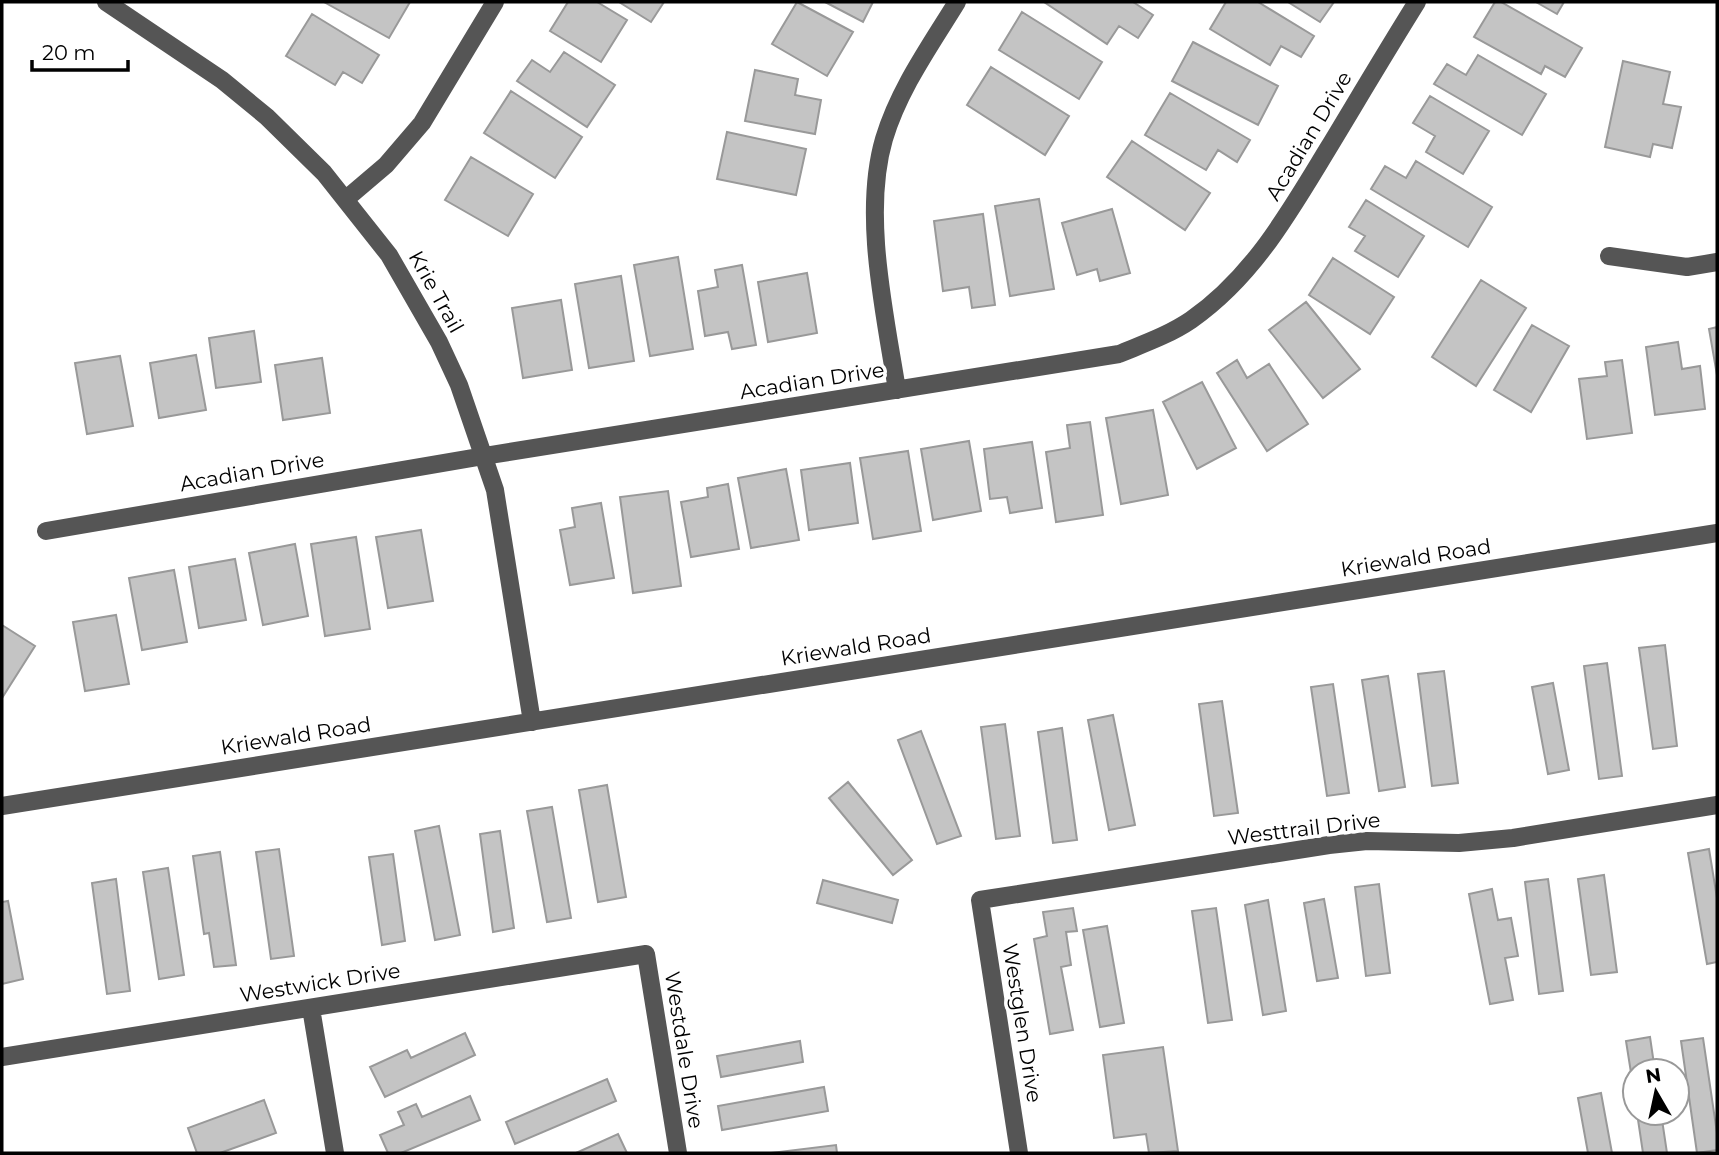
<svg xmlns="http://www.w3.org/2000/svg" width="1719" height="1155" viewBox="0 0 1719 1155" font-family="Montserrat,sans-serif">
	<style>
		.building { fill: #c4c4c4; stroke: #999; stroke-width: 2 }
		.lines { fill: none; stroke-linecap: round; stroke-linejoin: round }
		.minor { stroke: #555; stroke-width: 18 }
		.labels { text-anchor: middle; stroke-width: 7; stroke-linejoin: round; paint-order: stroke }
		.street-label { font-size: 21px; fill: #000; stroke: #fff }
	</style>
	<rect width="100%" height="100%" fill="#fff"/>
	<!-- building -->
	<path class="building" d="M324,2H410L389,38Z
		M568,2H597L627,20L601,62L550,31Z
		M619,2H664L651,22Z
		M797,2L853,32L827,76L772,44Z
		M825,2H873L863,22Z
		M1044,2H1133L1153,15L1138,38L1119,26L1107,44Z
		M1226,2H1258L1314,36L1301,57L1281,46L1270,65L1210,29Z
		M1288,2H1334L1320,22Z
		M1495,2H1501L1582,48L1565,77L1545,66L1541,74L1474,37Z
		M1536,2H1564L1557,14Z
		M1022,12L1102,62L1079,99L999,50Z
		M312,14L379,55L362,83L343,72L335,85L286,56Z
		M1193,42L1278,86L1258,125L1172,81Z
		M564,52L615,85L587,127L517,81L532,60L550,72Z
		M1478,55L1546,94L1522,135L1434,84L1447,64L1466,75Z
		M1623,61L1670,72L1663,104L1681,107L1672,148L1653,144L1650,157L1605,147Z
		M991,67L1069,116L1045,155L967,105Z
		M755,70L798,79L795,95L821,100L815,134L745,121Z
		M511,91L582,137L555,178L484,133Z
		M1170,93L1250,140L1237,162L1218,150L1206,170L1145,135Z
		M1430,96L1489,131L1463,174L1426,152L1435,136L1413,123Z
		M727,132L806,149L796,195L717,179Z
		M1132,141L1210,193L1185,230L1107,177Z
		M471,157L533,194L508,236L445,200Z
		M1416,161L1492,207L1468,247L1371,189L1385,166L1406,178Z
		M1039,199L1054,289L1010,296L995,206Z
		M1366,200L1424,236L1398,277L1355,251L1365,236L1349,227Z
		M1112,209L1130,273L1100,281L1097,269L1077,275L1062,223Z
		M983,214L995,305L972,308L969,287L943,291L934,221Z
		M678,257L693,349L650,356L634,265Z
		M1333,258L1394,297L1370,334L1309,295Z
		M742,265L756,345L732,349L728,332L705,336L698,291L718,287L715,270Z
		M807,273L817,333L768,342L758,282Z
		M621,276L634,361L589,368L575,284Z
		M1481,280L1526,308L1476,386L1432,357Z
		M561,300L572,370L523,378L512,308Z
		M1306,302L1360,369L1323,398L1269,330Z
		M1532,325L1569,346L1531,412L1494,390Z
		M1717,327V375L1709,329Z
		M254,331L261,382L216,388L209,338Z
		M1678,342L1682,369L1700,366L1705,409L1655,415L1646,347Z
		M196,355L206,410L159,418L150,363Z
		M120,356L133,426L87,434L75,363Z
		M322,358L330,413L283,420L275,365Z
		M1237,360L1247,378L1269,364L1308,424L1267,451L1217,373Z
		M1622,360L1632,433L1587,439L1579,379L1607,376L1605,362Z
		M1202,382L1236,448L1197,469L1163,402Z
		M1153,410L1168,495L1121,504L1106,418Z
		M1090,422L1103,515L1056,522L1046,452L1070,448L1067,425Z
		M969,441L981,511L933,520L921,449Z
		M1032,442L1042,508L1010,513L1007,497L990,499L984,449Z
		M908,451L921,531L873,539L860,458Z
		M850,463L858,523L809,530L801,470Z
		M786,469L799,540L751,548L738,478Z
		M728,484L739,549L691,557L681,502L708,497L707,488Z
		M668,491L681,586L633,593L620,497Z
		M601,503L614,578L570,585L560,530L575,527L572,508Z
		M421,530L433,601L388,608L376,537Z
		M356,537L370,629L325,636L311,544Z
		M295,544L308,616L263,625L249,553Z
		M235,559L246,620L199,628L189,567Z
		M174,570L187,642L142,650L129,578Z
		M116,615L129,684L85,691L73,622Z
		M2,625L35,646L2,698Z
		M1665,645L1677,746L1653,749L1639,648Z
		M1607,663L1622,776L1599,779L1584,666Z
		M1444,671L1458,783L1432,786L1418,674Z
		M1388,676L1405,787L1379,791L1362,680Z
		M1553,683L1569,770L1548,774L1532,687Z
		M1333,684L1349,793L1327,796L1311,687Z
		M1222,701L1238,813L1214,816L1199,704Z
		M1113,715L1135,825L1109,830L1088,720Z
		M1005,724L1020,836L996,839L981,727Z
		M1062,728L1077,840L1053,843L1038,732Z
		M921,731L961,836L937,844L898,740Z
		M848,782L912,860L893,875L829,798Z
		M607,785L626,897L598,902L579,790Z
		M552,807L571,918L547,922L527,811Z
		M439,826L460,935L435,940L415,831Z
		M500,831L514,928L493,932L480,834Z
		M279,849L294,956L271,959L256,852Z
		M1709,849L1717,898V962L1707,964L1688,853Z
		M220,852L236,965L214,967L209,933L204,934L193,856Z
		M393,854L405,941L382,945L369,857Z
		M168,868L184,975L159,979L143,872Z
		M1604,875L1617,972L1591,975L1578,879Z
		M116,879L130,991L107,994L92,883Z
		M1548,879L1563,991L1539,994L1525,882Z
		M823,880L898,900L892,923L817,903Z
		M1379,884L1390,973L1366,976L1355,887Z
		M1492,889L1498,920L1511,918L1518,956L1505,958L1513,1000L1490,1004L1469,894Z
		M1324,899L1338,978L1317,981L1304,903Z
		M1268,900L1286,1011L1263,1015L1245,905Z
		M8,901L23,979L2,984V902Z
		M1073,908L1077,931L1066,932L1071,965L1061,967L1073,1030L1050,1034L1034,939L1047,936L1043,912Z
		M1216,908L1232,1020L1208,1023L1192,911Z
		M1107,926L1124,1023L1100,1027L1083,930Z
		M465,1033L475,1055L385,1097L370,1067L407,1050L411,1058Z
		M1650,1037L1655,1071H1635V1098L1626,1041Z
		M1703,1038L1717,1133V1150L1697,1153L1681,1041Z
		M800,1041L803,1062L721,1077L717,1056Z
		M1163,1047L1178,1151L1149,1153L1146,1134L1114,1138L1103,1055Z
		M607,1079L616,1101L515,1144L506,1122Z
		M824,1087L828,1111L722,1130L718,1106Z
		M1601,1093L1612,1153H1588L1578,1098Z
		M470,1096L480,1120L401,1153H388L380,1135L404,1125L398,1112L416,1104L422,1117Z
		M264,1100L276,1133L220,1153H197L188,1128Z
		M1637,1113H1661L1667,1153H1643Z
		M618,1134L627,1153H576Z
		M836,1145L837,1153H771Z"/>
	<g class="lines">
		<!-- minor -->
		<path class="minor" d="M106,2L222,80L267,117L324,173L389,255L439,342L459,385L495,490L532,722
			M346,199L386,165L422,123L495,2
			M1609,256L1687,267L1717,262
			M897,390C885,314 862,214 884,139C899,89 930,46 957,2
			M46,531L484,456L1119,354C1143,344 1169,335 1191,320C1254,276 1290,211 1329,147C1358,99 1387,50 1417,2
			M2,806L1717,533
			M311,1008L335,1153
			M2,1057L646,954L678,1153
			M1019,1153L980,900L1329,845L1367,841L1459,843L1513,838L1717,805"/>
	</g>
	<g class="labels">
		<!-- street labels -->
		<g class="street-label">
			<text transform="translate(1309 136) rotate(-59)" y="7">Acadian Drive</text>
			<text transform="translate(436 292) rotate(61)" y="7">Krie Trail</text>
			<text transform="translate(812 381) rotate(-9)" y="7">Acadian Drive</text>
			<text transform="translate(252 472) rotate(-10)" y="7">Acadian Drive</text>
			<text transform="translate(1416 558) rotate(-9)" y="7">Kriewald Road</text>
			<text transform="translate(856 647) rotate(-9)" y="7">Kriewald Road</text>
			<text transform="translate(296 736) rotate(-9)" y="7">Kriewald Road</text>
			<text transform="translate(1304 829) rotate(-7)" y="7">Westtrail Drive</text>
			<text transform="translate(320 983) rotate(-9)" y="7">Westwick Drive</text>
			<text transform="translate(1022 1023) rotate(81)" y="7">Westglen Drive</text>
			<text transform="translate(684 1050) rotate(81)" y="7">Westdale Drive</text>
		</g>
	</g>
	<!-- border -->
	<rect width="1719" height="1155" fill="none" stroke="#000000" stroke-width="7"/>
	<!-- north arrow -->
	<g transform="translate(1656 1092) rotate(351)"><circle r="33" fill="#ffffff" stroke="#999999" stroke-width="2"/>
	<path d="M0-5L12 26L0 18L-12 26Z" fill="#000000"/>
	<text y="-10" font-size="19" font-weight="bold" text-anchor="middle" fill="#000000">N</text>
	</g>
	<!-- scale -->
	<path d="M32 60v10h96v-10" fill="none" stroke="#000000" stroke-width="3.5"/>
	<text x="42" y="60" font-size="21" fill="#000000" stroke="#ffffff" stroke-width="5" paint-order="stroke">20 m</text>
</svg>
